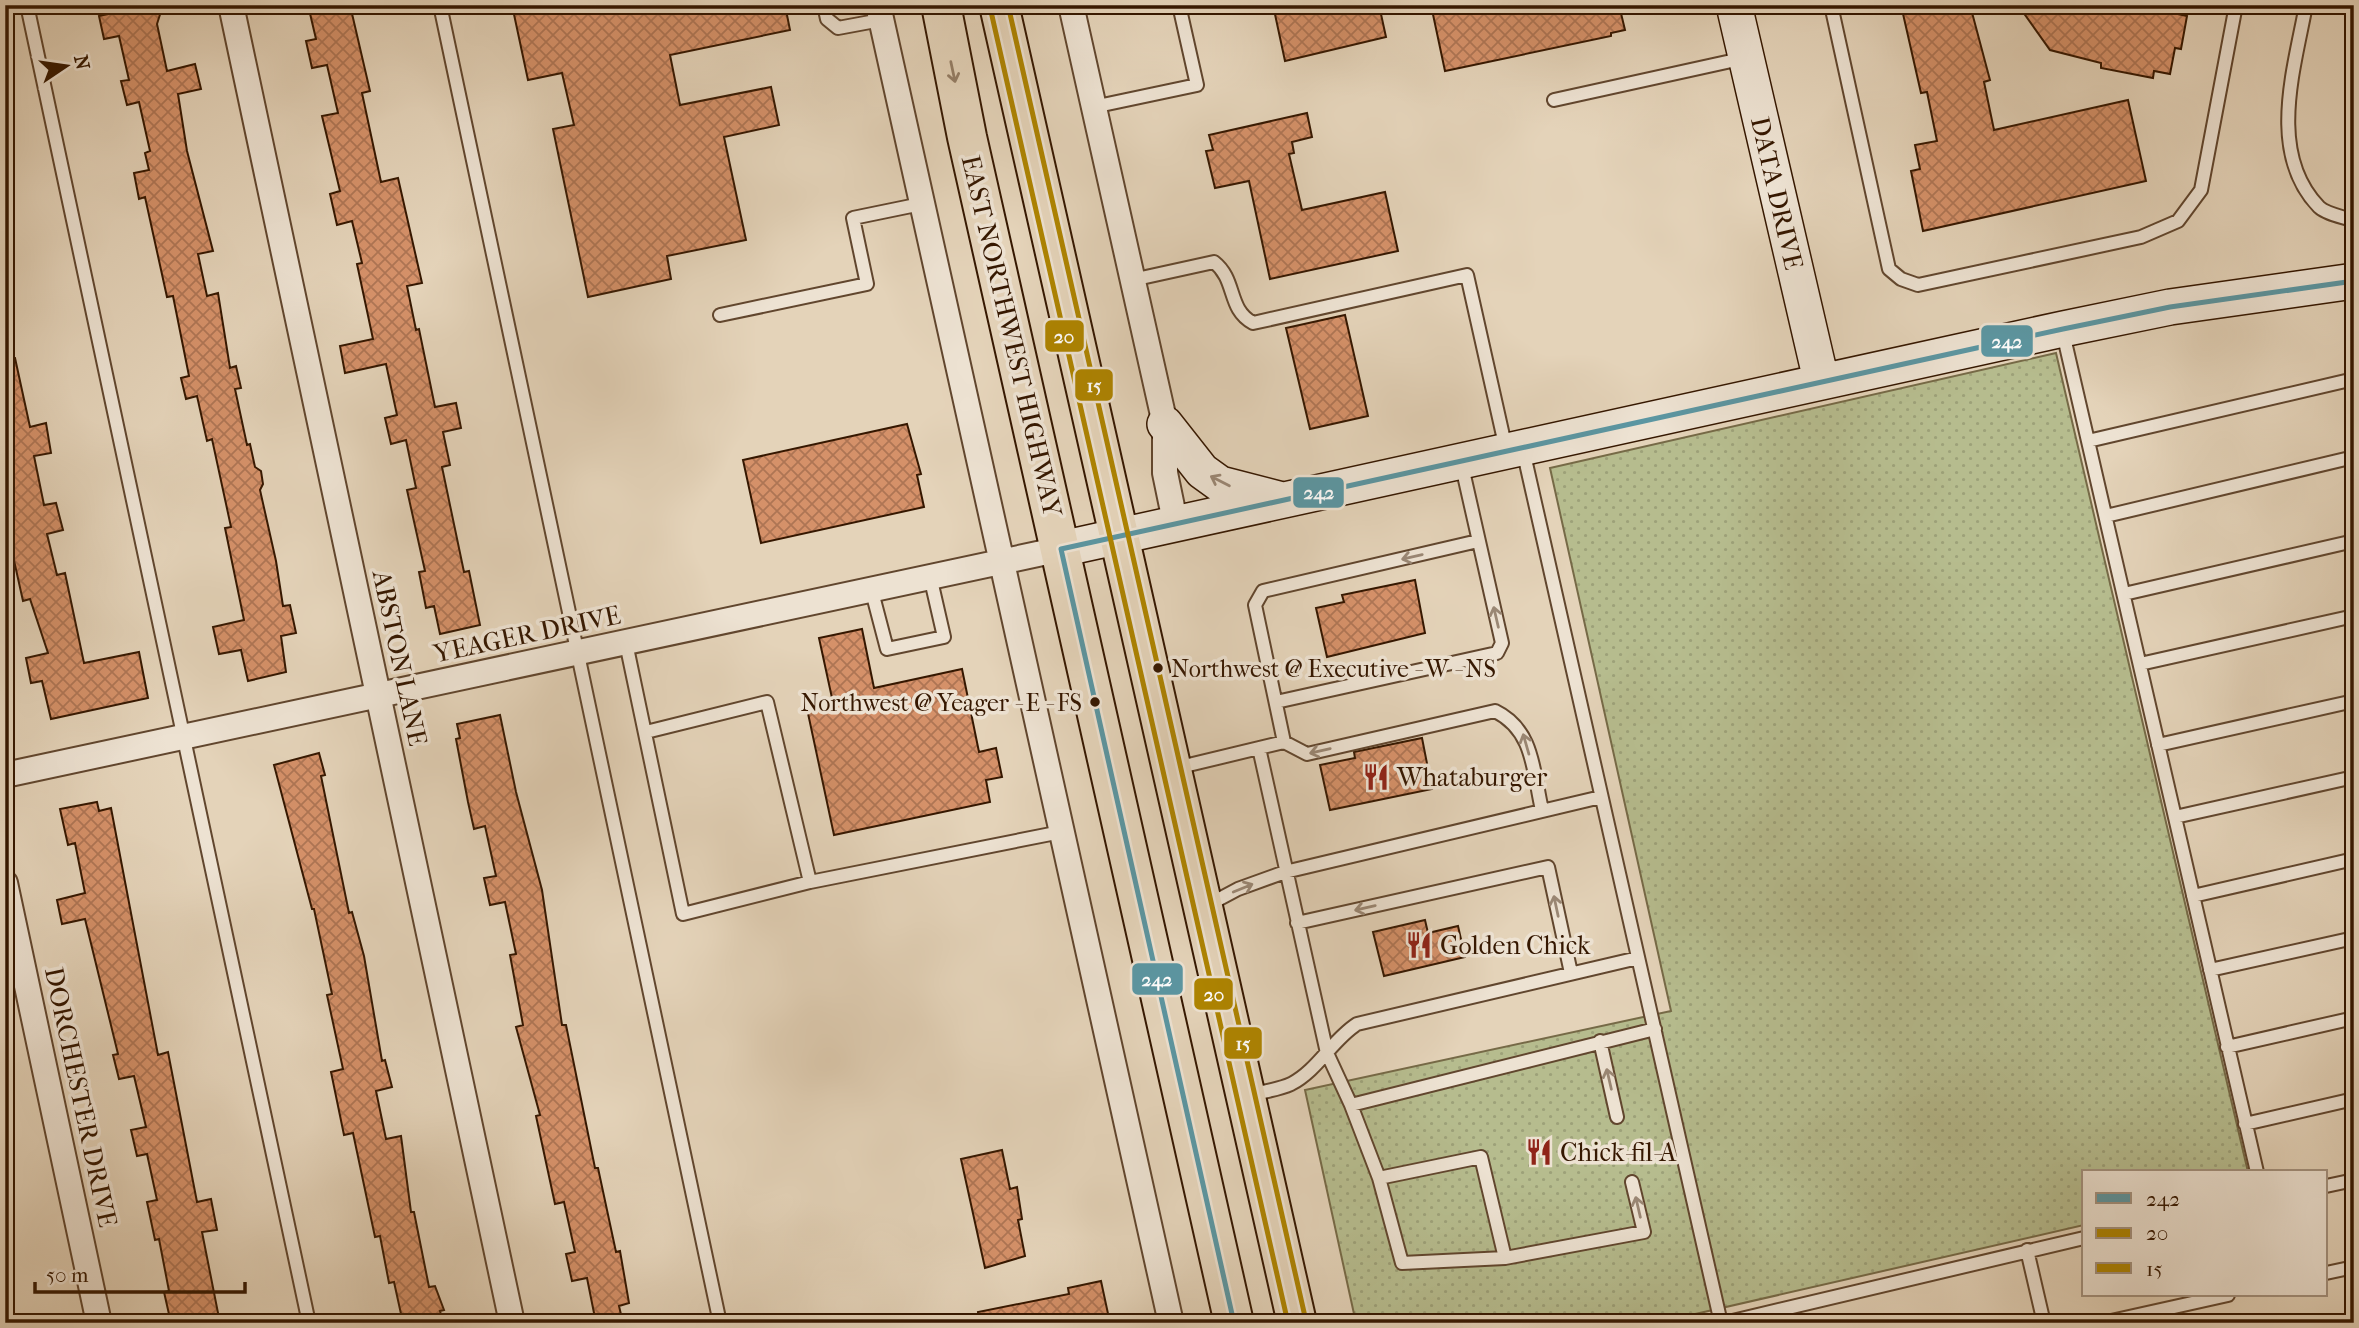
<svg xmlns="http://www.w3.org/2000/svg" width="2359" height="1328" viewBox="0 0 2359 1328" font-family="'IM FELL French Canon',serif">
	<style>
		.grass { fill: url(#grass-dots); stroke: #766a47; stroke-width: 2 }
		.building { fill: url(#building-cross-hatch); stroke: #351700; stroke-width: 2 }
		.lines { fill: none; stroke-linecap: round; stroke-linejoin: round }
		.lane-casing { stroke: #61462e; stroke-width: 16 }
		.street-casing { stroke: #61462e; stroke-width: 28 }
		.secondary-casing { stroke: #351700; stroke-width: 38 }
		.primary-casing { stroke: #351700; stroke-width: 42 }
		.lane { stroke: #ede2d2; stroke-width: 12 }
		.street { stroke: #ede2d2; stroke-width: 24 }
		.secondary { stroke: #ede2d2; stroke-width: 35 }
		.primary { stroke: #e4d3b9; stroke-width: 38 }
		.bus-1-casing { stroke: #ede2d2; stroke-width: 10 }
		.bus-2-casing { stroke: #ede2d2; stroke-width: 10 }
		.bus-3-casing { stroke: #ede2d2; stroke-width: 10 }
		.bus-1 { stroke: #5b96a2; stroke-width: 5 }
		.bus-2 { stroke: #ae8400; stroke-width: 5 }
		.bus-3 { stroke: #ae8400; stroke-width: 5 }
		.oneway { stroke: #957e66 }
		.oneway2 { stroke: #9a8774 }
		.bus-dot { fill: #351700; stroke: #ede2d2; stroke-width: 2.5 }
		.labels { text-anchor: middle; stroke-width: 7; stroke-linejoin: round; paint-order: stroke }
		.bus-label { font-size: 24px; fill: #351700; stroke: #ede2d2; text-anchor: start }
		.street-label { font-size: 26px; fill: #351700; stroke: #ede2d2 }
		.poi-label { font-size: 26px; fill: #351700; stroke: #ede2d2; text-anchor: start }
		.line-badge { stroke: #ede2d2; stroke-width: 2.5 }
		.badge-label { font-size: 19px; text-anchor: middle; font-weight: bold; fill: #fff }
	</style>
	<defs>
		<pattern id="grass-dots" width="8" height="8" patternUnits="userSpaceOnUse" patternTransform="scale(1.75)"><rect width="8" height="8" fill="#b6bc8e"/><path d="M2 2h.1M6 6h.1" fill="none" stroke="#9da179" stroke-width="1.8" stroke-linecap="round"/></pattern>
		<pattern id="building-cross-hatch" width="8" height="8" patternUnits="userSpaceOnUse" patternTransform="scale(1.75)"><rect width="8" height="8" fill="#d59169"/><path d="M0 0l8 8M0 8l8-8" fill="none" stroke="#ae7554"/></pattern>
	</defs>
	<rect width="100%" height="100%" fill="#e4d3b9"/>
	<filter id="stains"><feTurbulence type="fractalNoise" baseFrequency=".00286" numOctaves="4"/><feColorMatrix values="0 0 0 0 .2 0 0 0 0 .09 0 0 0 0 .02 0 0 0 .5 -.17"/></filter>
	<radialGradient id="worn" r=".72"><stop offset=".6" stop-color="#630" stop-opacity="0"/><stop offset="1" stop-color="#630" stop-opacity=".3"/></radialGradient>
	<!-- grass -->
	<path class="grass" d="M2056,353L2248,1172H2084V1225L1656,1323H1356L1305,1090L1671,1011L1550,468Z"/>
	<!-- building -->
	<path class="building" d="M120,5H163L157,24L167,71L195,64L201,89L178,94L187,151L213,251L198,254L207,296L218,293L230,368L236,366L241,388L235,389L247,445L250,444L255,467L261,471L263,484L260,490L276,561L283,606L290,605L296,633L281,636L286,672L248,681L241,650L219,654L213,627L244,620L225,528L231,527L212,439L207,441L197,396L186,399L181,378L189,376L173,296L167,297L145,197L139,199L134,173L149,170L145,153L150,151L139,102L127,105L121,81L129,80L119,36L104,39L99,16L122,11Z
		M308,5H350L370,91L362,93L381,182L398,178L422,283L407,286L416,330L419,329L435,407L456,403L461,428L443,432L450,465L442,467L464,572L469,571L480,625L440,634L434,606L426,608L419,572L425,571L407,490L416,488L406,440L391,444L385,418L397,415L386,364L345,373L340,346L373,339L357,264L362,263L352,221L337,225L330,194L340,191L322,116L338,113L327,65L312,68L306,41L316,39Z
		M512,5H785L790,30L670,55L680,105L771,87L779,125L724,137L746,240L667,256L671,279L588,297L553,129L574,125L562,73L528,80Z
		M1273,5H1379L1386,37L1285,61Z
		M1431,5H1619L1625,30L1611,33V36L1445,71Z
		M1901,5H1970L1990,80L1984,82L1994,130L2128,100L2146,181L1923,231L1911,171L1920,169L1915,145L1937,141L1927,92L1921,93Z
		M2018,5H2136L2187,16L2181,49L2175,48L2170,74L2154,71L2153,78L2101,68V63L2050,50Z
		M1307,113L1312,137L1292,142L1294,153L1289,154L1302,210L1385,192L1398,251L1270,279L1249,181L1215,188L1206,151L1213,150L1209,135Z
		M1345,315L1368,416L1310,429L1286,328Z
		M15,358L30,427L46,423L51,453L34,456L44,505L56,503L63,530L47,534L57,575L65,573L84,663L139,652L148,698L51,719L42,681L31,683L26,658L48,653L30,599L23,601L5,520V359Z
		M907,424L921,474L917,475L924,507L761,543L743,460Z
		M1415,580L1425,633L1327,657L1316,608L1344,602L1342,595Z
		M862,629L874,688L962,669L979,752L996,748L1002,777L986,780L990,802L834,835L806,704L832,698L819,638Z
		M500,715L516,792L542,890L562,1025H566L595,1168H598L616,1252L620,1251L629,1303L619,1306L623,1323H596L587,1278L572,1281L566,1254L575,1252L564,1202L555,1204L536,1116L540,1115L516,1027L523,1025L510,955L516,954L505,902L490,905L484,878L496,876L485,826L474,829L468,802L456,739L460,738L457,724Z
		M1422,738L1432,789L1330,810L1320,765L1355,758L1354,752Z
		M319,753L325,775L321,776L349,913L352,912L364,956L382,1061L385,1060L392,1087L376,1091L386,1139L401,1136L411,1212H414L429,1287L435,1286L444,1310L440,1311L443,1323H403L394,1282L389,1283L380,1236L375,1237L353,1133L344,1135L331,1072L343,1069L327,995L332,994L314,909H312L274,765Z
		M97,802L99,811L111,808L158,1055L168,1052L197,1202L211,1199L217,1230L202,1232L220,1323H171L164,1292L169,1291L159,1239L155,1240L147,1202L157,1200L147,1154L137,1156L131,1130L146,1127L134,1076L119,1079L113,1055L118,1054L85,919L62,924L57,900L85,893L75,843L68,845L60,809Z
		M1425,920L1428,933L1458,926L1465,957L1384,976L1373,932Z
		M1002,1150L1010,1189L1017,1187L1022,1219L1018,1220L1025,1256L985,1268L961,1159Z
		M1101,1281L1110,1323H979L978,1312L1069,1294L1068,1288Z"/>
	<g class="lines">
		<defs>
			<path id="lane" d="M27,5L309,1323
				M440,5L720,1323
				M824,5L827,19L838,28L881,20
				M1655,5V7
				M1831,5L1889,269L1901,279L1918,285L2141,237L2178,221L2201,190L2236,5
				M2306,5C2294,70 2267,153 2319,207C2326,214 2344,217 2354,221
				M1554,100L1745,58
				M1093,107L1197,85L1179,5
				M1132,280L1214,262C1237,280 1227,309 1253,323L1467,275L1506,449
				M720,315L867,284L853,218L921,204
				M2063,333L2257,1172
				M2088,441L2354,379
				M1523,450L1721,1323
				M2106,516L2354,457
				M871,588L887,649L944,637L930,576
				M2124,594L2354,541
				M626,643L683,914L810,882L1061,832
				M2140,664L2354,616
				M1276,702L1497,653L1502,643L1461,462
				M646,732L767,702L810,882
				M1284,742L1307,754L1495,711C1534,730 1533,771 1542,810
				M2158,745L2354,701
				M1259,748L1327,1053L1351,1105L1379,1178L1402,1263L1505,1258L1644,1232L1632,1182
				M1176,768L1284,742L1255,605L1263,591L1478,541
				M2175,817L2354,777
				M2193,896L2354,859
				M1208,905L1238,889L1285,872L1601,797
				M1297,923L1548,867L1571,973
				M2210,970L2354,938
				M1600,1041L1617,1117
				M2227,1047L2354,1018
				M1248,1095C1261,1092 1278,1090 1291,1084C1318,1070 1332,1040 1357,1024L1638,958
				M1351,1105L1655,1029
				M2245,1124L2354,1099
				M1379,1178L1481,1157L1505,1258
				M2326,1186L2354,1180
				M2027,1250L2044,1323
				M2326,1273L2354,1267
				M1724,1323L2084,1238
				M2102,1323L2228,1295"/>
			<path id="street" d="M231,5L512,1323
				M878,5L1171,1323
				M1071,5L1165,424V473L1176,526
				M5,775L1061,549
				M5,883L99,1323"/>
			<path id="secondary" d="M1734,5L1821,380
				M1165,424L1202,471L1220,484L1278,499
				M1061,549L2063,329L2170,307L2354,281"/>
			<path id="primary" d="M941,5L967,137L1234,1323
				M999,5L1297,1323"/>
		</defs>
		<!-- lane casing -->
		<use href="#lane" class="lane-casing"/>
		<!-- street casing -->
		<use href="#street" class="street-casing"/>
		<!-- secondary casing -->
		<use href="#secondary" class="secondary-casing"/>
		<!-- primary casing -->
		<use href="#primary" class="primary-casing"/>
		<!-- lane -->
		<use href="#lane" class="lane"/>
		<!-- street -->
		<use href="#street" class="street"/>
		<!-- secondary -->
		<use href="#secondary" class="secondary"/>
		<!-- primary -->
		<use href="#primary" class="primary"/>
		<defs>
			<path id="bus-1" d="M1234,1323L1061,549L2063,329L2170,307L2354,281"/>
			<path id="bus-2" d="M990,7L1288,1323"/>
			<path id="bus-3" d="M1008,5L1306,1321"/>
		</defs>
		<!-- bus-1 casing -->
		<use href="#bus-1" class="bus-1-casing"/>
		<!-- bus-2 casing -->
		<use href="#bus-2" class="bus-2-casing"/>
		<!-- bus-3 casing -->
		<use href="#bus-3" class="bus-3-casing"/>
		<!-- bus-1 -->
		<use href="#bus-1" class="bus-1"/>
		<!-- bus-2 -->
		<use href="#bus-2" class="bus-2"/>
		<!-- bus-3 -->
		<use href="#bus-3" class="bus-3"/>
	</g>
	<!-- one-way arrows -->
	<defs><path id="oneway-shaft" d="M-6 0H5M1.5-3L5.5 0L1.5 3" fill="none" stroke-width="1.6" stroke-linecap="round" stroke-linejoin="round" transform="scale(1.75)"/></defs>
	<use class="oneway" href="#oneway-shaft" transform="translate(953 72) rotate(78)"/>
	<g class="oneway2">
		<use href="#oneway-shaft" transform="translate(1220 481) rotate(-153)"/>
		<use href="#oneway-shaft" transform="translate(1412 557) rotate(167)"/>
		<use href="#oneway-shaft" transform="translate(1496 617) rotate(-103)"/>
		<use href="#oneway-shaft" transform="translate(1526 744) rotate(-106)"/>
		<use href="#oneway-shaft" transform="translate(1320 751) rotate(167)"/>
		<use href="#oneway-shaft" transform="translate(1243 888) rotate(-22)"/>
		<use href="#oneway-shaft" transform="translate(1556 906) rotate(-102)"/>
		<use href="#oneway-shaft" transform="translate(1365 908) rotate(167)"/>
		<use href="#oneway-shaft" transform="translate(1609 1079) rotate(-103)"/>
		<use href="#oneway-shaft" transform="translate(1638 1207) rotate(-103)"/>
	</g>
	<!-- icons -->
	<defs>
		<symbol id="restaurant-bare" viewBox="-9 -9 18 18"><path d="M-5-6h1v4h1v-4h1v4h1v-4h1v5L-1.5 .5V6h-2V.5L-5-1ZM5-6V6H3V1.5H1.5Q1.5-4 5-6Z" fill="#8f2418" stroke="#ede2d2" stroke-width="2.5" paint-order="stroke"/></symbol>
	</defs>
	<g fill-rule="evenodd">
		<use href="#restaurant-bare" x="1357" y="758" width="38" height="38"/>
		<use href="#restaurant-bare" x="1400" y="926" width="38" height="38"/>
		<use href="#restaurant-bare" x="1520" y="1133" width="38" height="38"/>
	</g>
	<!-- markers -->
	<g class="bus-dot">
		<circle cx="1158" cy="668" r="6"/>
		<circle cx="1095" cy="702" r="6"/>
	</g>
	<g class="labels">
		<!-- bus labels -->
		<g class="bus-label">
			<text x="1171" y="677">Northwest @ Executive - W - NS</text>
			<text x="1082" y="711" text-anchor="end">Northwest @ Yeager - E - FS</text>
		</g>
		<!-- street labels -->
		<g class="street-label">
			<text transform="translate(1777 193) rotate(77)" y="9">DATA DRIVE</text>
			<text transform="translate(1012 336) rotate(77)" y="9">EAST NORTHWEST HIGHWAY</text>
			<text transform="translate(527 634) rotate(-12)" y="9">YEAGER DRIVE</text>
			<text transform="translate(400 658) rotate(78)" y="9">ABSTON LANE</text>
			<text transform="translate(81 1097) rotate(78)" y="9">DORCHESTER DRIVE</text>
		</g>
		<!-- poi labels -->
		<g class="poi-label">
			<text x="1397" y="786">Whataburger</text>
			<text x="1440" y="954">Golden Chick</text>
			<text x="1560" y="1161">Chick-fil-A</text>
		</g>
	</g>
	<g class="line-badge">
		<rect x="1044" y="319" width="41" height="34" rx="7" fill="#ae8400"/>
		<rect x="1980" y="324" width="54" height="34" rx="7" fill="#5b96a2"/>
		<rect x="1074" y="368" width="40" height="34" rx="7" fill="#ae8400"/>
		<rect x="1292" y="476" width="53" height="33" rx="7" fill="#5b96a2"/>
		<rect x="1131" y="962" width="53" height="34" rx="7" fill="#5b96a2"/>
		<rect x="1193" y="977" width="41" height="34" rx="7" fill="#ae8400"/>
		<rect x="1223" y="1026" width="40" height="34" rx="7" fill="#ae8400"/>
	</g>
	<g class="badge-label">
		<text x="1064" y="343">20</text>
		<text x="2007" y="348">242</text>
		<text x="1094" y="392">15</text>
		<text x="1319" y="499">242</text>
		<text x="1157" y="986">242</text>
		<text x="1214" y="1001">20</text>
		<text x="1243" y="1050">15</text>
	</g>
	<!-- margin -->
	<rect width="2359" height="1328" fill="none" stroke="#e4d3b9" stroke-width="28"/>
	<rect x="7" y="7" width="2345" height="1314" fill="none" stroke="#351700" stroke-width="3.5"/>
	<rect x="14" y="14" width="2331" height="1300" fill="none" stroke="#351700" stroke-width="2"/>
	<!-- legend -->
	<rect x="2082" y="1170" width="245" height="126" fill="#ede2d2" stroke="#a3917e" stroke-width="2"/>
	<rect x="2096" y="1193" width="35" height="10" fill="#5b96a2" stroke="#a3917e" stroke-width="2"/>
	<text x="2146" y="1206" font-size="21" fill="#351700">242</text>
	<rect x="2096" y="1228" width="35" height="10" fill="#ae8400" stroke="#a3917e" stroke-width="2"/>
	<text x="2146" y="1240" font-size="21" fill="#351700">20</text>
	<rect x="2096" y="1263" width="35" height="10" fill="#ae8400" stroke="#a3917e" stroke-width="2"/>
	<text x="2146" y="1276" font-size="21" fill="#351700">15</text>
	<!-- north arrow -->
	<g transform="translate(66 66) rotate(77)" stroke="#ede2d2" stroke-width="5" paint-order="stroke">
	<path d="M0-5L12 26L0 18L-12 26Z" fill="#351700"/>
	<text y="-10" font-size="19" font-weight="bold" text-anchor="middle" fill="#351700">N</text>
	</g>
	<!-- scale -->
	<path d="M35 1282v10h210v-10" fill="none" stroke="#351700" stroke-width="3.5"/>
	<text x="46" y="1282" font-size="21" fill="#351700" stroke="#ede2d2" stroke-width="5" paint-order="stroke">50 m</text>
	<rect width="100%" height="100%" filter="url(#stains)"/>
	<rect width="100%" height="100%" fill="url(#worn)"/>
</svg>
